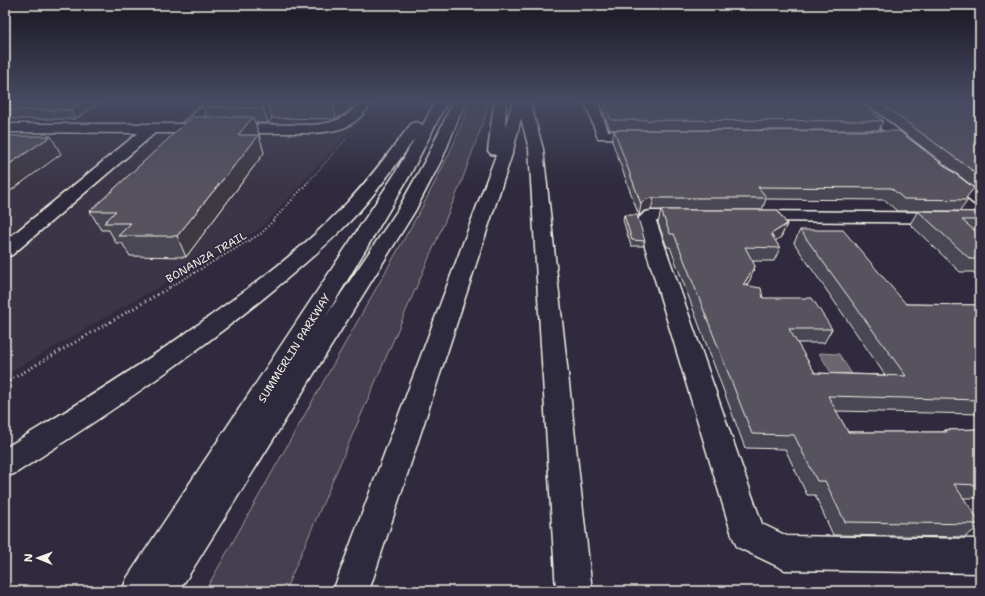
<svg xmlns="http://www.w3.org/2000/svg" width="985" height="596" viewBox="0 0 985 596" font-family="'Shantell Sans',sans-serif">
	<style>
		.built { fill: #3b3647 }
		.green { fill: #454050; stroke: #9c989c }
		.water { fill: #6a6670; stroke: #a19ea0 }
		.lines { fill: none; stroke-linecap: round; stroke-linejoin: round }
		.minor-casing { stroke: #f4f1e8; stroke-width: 3 }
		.highway-casing { stroke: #f4f1e8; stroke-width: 3 }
		.path-far2 { stroke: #f4f1e8; stroke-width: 1.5; stroke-dasharray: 0.5 2; stroke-linecap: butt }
		.path-far1 { stroke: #f4f1e8; stroke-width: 2; stroke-dasharray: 1 2.5; stroke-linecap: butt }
		.path { stroke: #f4f1e8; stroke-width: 3; stroke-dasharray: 1 3.5; stroke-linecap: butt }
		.minor { fill: #2f2a3d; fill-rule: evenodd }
		.highway { fill: #2f2a3d; fill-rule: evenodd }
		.wall { fill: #4a4752; stroke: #f4f1e8 }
		.shaded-wall { fill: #3c3942; stroke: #f4f1e8 }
		.building { fill: #56525f; stroke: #f4f1e8 }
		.labels { text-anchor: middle; stroke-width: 3.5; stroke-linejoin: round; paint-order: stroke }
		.street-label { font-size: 11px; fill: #f4f1e8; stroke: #2f2a3d }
	</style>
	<rect width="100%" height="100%" fill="#2f2a3d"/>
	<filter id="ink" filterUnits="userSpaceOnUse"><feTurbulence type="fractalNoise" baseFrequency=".025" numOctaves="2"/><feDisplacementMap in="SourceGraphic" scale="8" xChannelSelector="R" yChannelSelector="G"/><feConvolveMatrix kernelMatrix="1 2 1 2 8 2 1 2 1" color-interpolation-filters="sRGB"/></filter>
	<g filter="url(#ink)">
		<!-- built -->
		<path class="built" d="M199,102H377L261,228L5,375V136H159Z"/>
		<!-- green -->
		<path class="green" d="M469,102H488L485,117L460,186L285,591H205L421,209C439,174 458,140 469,102Z"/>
		<!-- water -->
		<path class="water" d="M819,353L839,354L857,382L836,381Z"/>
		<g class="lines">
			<defs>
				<path id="minor" d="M207,102H220L198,124L313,125C333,123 347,119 360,102H372C356,127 342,131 313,133H155L12,255L5,257V241L138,133L5,132V124H182Z
					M585,102H597L608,131H643L648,132L650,135L648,138L643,139L598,138Z
					M848,102H862L924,150L921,153L916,155L911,153Z
					M971,102H980V109L975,108Z
					M948,170L954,172L980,192V205L974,204L942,178L940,175L942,172Z
					M651,211H689L695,212L698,216L695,220L689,221H656L762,524L787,536L980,539V573L785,570L737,547L732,535L637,220L645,212Z
					M751,211L980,213V223L751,221L745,220L742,216L745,212Z"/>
				<path id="highway" d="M435,102H447L410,175L326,316L397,211L427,157L453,102H465L443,157L415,211L179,591H122L127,578L394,175L415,138C396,165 377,192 354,217C330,243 303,265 276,288C194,356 105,416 16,473L5,477V448C84,401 161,353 235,298C272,271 309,242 341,209C367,183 389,152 412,123L417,122L423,125Z
					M494,102H506L505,127L513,102H530L543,149L592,591H556L529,149L521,118L513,151L369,591H333L496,155L491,154L488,151Z"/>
			</defs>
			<!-- minor casing -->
			<use href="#minor" class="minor-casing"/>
			<!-- highway casing -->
			<use href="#highway" class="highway-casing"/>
			<!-- path-far2 -->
			<path class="path-far2" d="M307,183L346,139"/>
			<!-- path-far1 -->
			<path class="path-far1" d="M170,287L262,233L308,182"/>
			<!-- path -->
			<path class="path" d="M5,383L172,286"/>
			<!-- minor -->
			<use href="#minor" class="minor"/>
			<!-- highway -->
			<use href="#highway" class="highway"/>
		</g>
		<!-- wall -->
		<path class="wall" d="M5,102H100L75,119H5Z
			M354,102L348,112L336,119L272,118L268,123H255L259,134L258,135H259L264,153L186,257L130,256L122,243H116L109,230H101L90,211L206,117L201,103Z
			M601,102H860L883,121L879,130H610L601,105Z
			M864,102H967L980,110V192Z
			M614,130L967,199L968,200L960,211H897L885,200L766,199L762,210H651L644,211L639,216L612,141Z
			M661,210L787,224L781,237L775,241L780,248L774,261H753L750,280L746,285L763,298L832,329L824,343H797L815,373L885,375L794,243L800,230L906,304L980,305V414L836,411L848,432H943L945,430L980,429V498H963L980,522V526L965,537L833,535L815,495H807L785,449L745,448L670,247H667L658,223Z
			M918,211L980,212V233H977L980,235V279L973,272H960L910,224Z
			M624,215L645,241L643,246H631L623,220Z"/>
		<!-- shaded-wall -->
		<path class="shaded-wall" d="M83,102H100L75,119L70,110Z
			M335,102H354L348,112L336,119L333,103Z
			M267,103L272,118L268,123L263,108Z
			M253,117L259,134L244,153L238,135Z
			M259,135L264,153L186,257L177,236Z
			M51,136L61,154L5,195V167Z
			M654,198L651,210L644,211L639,216L641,204L646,199Z
			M787,224L781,237L766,247L771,234Z
			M755,266L750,280L737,298L743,285Z"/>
		<!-- building -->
		<path class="building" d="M5,102H83L70,110H5Z
			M201,102H335L333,103H267L263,108L205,107L210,103H201Z
			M604,102H860L883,121L611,120Z
			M879,102H967L980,110V176Z
			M192,117H253L238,135H259L177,236H118L131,223H104L116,211H90Z
			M614,130L899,131L974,188L966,198L968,200L904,199L891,188L758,187L767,198H654L646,199L641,204Z
			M5,136H51L5,167Z
			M661,210H777L787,224L771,234L780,248L745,247L755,266L743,285L761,288L763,298H812L832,329H789L815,373L906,376L800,230H843L906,304L980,305V400L828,396L848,432H947L945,430L980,429V485L954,484L980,522V524L845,522L825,481H817L794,435L752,434L674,234H670Z
			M918,211L980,212V220H962L980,235V259H970Z
			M624,215H637L645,241L632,240Z"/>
	</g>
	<!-- sky -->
	<linearGradient id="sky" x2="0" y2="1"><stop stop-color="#1a1722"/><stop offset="0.55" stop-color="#474a62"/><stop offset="1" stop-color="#474a62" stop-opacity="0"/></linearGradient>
	<rect width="985" height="185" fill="url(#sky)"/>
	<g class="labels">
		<!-- street labels -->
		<g class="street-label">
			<text transform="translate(206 257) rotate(-30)" y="4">BONANZA TRAIL</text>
			<text transform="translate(294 348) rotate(-58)" y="4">SUMMERLIN PARKWAY</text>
		</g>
	</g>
	<!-- margin -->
	<rect width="985" height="596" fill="none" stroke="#2f2a3d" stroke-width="20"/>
	<rect x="10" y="10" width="965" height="576" fill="none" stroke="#f4f1e8" stroke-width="1.5" filter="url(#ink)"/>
	<!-- north arrow -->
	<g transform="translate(38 558) rotate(271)" stroke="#2f2a3d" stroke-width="3" paint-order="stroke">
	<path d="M0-3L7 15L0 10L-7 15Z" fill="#f4f1e8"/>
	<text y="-6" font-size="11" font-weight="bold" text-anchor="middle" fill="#f4f1e8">N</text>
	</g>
</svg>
